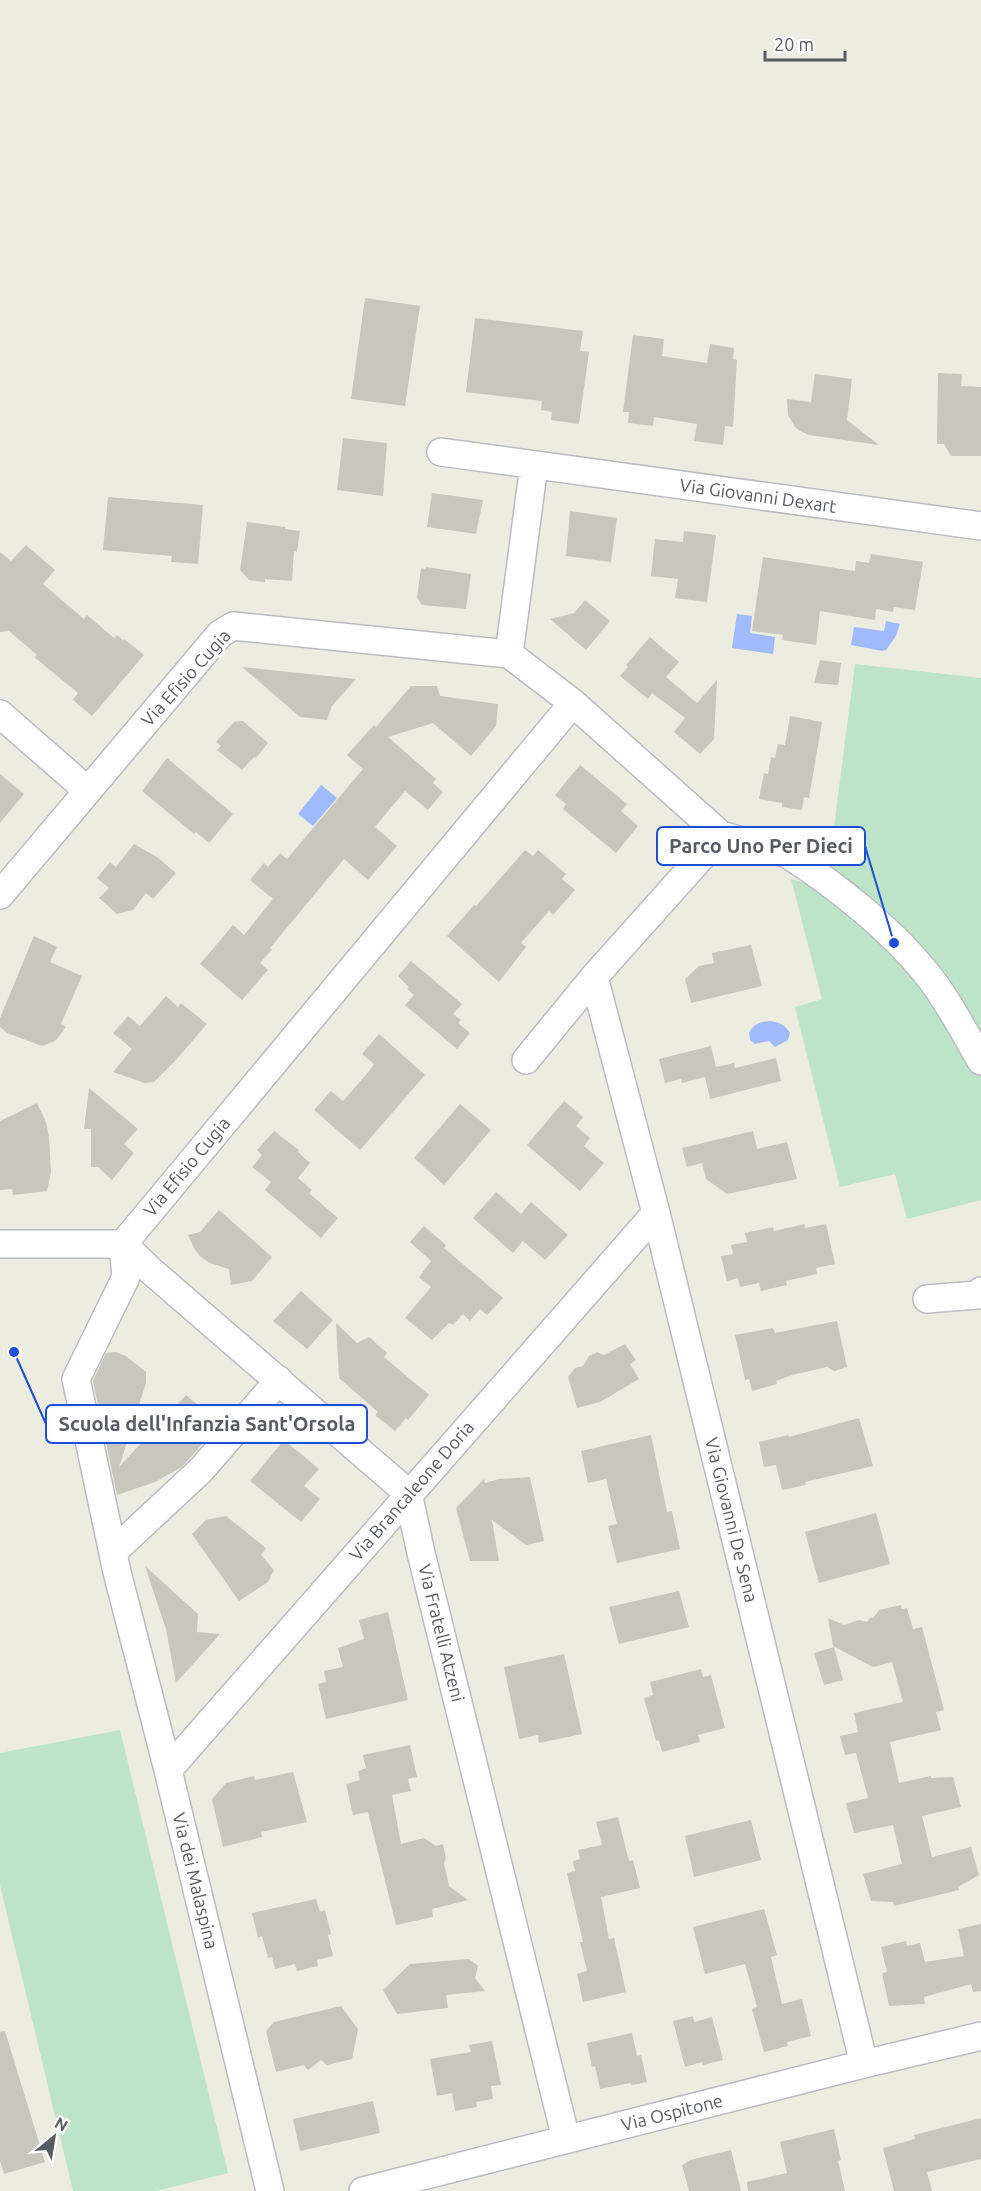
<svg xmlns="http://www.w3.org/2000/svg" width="981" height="2191" viewBox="0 0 981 2191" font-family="Ubuntu,sans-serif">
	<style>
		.green { fill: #bde4c8 }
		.water { fill: #9fbbfe }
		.building { fill: #c7c7bd }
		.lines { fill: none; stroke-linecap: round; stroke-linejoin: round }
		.minor-casing { stroke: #bbbcc3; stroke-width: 30 }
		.minor { stroke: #fff; stroke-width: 27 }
		.labels { text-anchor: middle; stroke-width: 6; stroke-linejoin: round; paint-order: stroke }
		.street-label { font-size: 18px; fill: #595b62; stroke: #fff }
		.leader { fill: none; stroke: #1d4ed8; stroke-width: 2 }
		.callout-dot { fill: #1d4ed8; stroke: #fff; stroke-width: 2 }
		.callout { fill: #fff; stroke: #1d4ed8; stroke-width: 2 }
		.callout-label { font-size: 20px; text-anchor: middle; font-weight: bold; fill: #595b62 }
	</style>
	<rect width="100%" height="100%" fill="#ecece1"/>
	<!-- green -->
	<path class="green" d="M855,664L981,678V1200L907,1219L895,1174L840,1187L795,1007L822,999L791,879L817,886L832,842Z
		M120,1730L228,2173L156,2191H73L0,1885V1753Z"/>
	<!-- water -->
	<path class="water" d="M737,614L752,616L750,633L775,637L773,654L732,648Z
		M886,621L900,624L896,636L886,650L882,651L851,645L854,627L884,631Z
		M321,785L337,798L313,826L298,814Z
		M770,1021C780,1022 785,1025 790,1033L788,1040L775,1047L769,1041L755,1044L750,1040L749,1033C754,1023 760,1022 770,1021Z"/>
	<!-- building -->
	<path class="building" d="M365,298L420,306L405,406L351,399Z
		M475,318L583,331L580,351L589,352L579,424L551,420L552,412L541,410L542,401L466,392Z
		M633,335L664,339L662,356L707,363L710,344L734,348L733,359L737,360L733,427L725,426L723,445L694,441L697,424L654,417L653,426L628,423L629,412H623Z
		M938,373L962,374L961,386L981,387V456H951L944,444H937Z
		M815,374L852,379L847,420L879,445L809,435L800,431L795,427L788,415L787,399L811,402Z
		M343,438L387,443L383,496L337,490Z
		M432,493L483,500L476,534L427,527Z
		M108,497L203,505L198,564L171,562L172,556L103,550Z
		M570,511L617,518L611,562L566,556Z
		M247,522L285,527V529L300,531L297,552L294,551L292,581L265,579V582L249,580L240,570Z
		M684,531L716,535L707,602L675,598L678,579L651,576L655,539L683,542Z
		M26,545L55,570L43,584L84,619L87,615L114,638L117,635L123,640L124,639L144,655L92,716L73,700L78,693L34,657L37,655L9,631L0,632V552L11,561Z
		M871,554L923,562L915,610L894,607L893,612L876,609L875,620L820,611L816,645L782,640L783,635L752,631L763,557L855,571L856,561L869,563Z
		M426,567L471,574L466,609L422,605L417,598L421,568L425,569Z
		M585,600L610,621L586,650L550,619L574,613Z
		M650,637L679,662L666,677L697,703L717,680L714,739L700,754L674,732L685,718L652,693L648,699L620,676L628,667L626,665Z
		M820,660L841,663L838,685L814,683Z
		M242,667L356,679L332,706L327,720L300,717Z
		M411,686H437L440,696L498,704L496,726L471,756L433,723L388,737L436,779L433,783L443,792L428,810L405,791L375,827L397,846L368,880L344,859L270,948L272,950L260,963L268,970L242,1000L200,964L233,925L244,935L273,899L250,880L264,863L268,867L280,853L287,859L363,769L347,755L374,725L376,727Z
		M790,716L822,722L809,798L804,797L802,810L782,807V803L759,799L764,773L768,774L771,757L775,758L778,744L785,745Z
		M243,721L268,743L256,758L254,757L242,770L217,750L221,746L216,742L234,722Z
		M167,758L233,814L209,843L196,832L194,834L142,791Z
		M580,765L627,804L621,811L638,826L616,853L563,809L566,804L555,795Z
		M0,774L24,794L0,823Z
		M134,844L157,857L176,873L153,899L146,893L133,910L117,914L99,898L109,888L97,878L110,862L116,867Z
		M525,850L533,856L538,850L566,874L562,879L575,890L553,915L549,911L521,943L526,947L499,982L447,936L474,905L476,906Z
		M34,936L57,947L50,962L82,976L61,1024L66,1027L55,1041L42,1046L7,1033L0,1027V1018Z
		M751,945L762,986L691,1003L685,979L699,966L714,963L712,953Z
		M411,961L462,1004L453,1014L461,1020L458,1023L470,1033L457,1049L405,1005L414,995L407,989L409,987L398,976Z
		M166,996L178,1007L181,1003L207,1024L175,1061L154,1082L145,1083L113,1072L132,1049L113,1033L128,1016L140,1026Z
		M379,1034L425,1075L360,1150L314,1110L331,1091L343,1101L370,1070L374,1064L362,1054Z
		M711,1046L716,1067L734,1063L735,1068L776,1058L781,1081L710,1099L705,1077L682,1083L681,1079L665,1083L659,1059Z
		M89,1088L138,1129L124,1144L134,1153L112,1180L98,1167H91V1129H84Z
		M564,1101L583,1117L576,1126L590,1138L584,1146L604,1163L580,1191L527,1145Z
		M37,1103L46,1122L49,1137L51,1172L47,1191L13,1195L12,1189L0,1190V1121Z
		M460,1104L491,1130L444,1185L414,1158Z
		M274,1131L299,1150L298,1152L310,1163L298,1178L312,1190L309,1193L338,1218L321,1238L265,1190L271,1182L252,1167L262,1155L257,1150Z
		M753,1131L757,1149L787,1142L797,1179L727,1194L706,1179L702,1163L687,1167L682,1148Z
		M496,1192L521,1214L531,1202L568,1235L545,1260L523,1241L513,1253L473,1218Z
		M219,1210L272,1257L252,1281L231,1285L229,1269L210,1263L200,1256L194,1248L188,1235L200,1232Z
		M805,1224V1228L826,1224L835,1264L816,1268L817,1274L786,1281L787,1285L761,1291L759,1283L740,1287L738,1278L727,1281L721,1256L733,1254L731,1245L747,1242L745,1233L773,1227L774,1231Z
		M424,1226L446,1245L444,1248L503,1298L487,1315L480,1309L470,1321L463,1314L453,1325L449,1323L432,1340L405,1318L431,1287L419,1277L431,1261L410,1242Z
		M301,1291L333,1320L307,1349L273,1321Z
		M837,1321L847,1367L834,1371L827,1367L792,1375L776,1381L777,1384L752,1391L749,1379L745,1380L735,1335L773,1328L775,1333Z
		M336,1323L357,1343L369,1337L387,1353L384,1357L429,1395L408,1420L406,1418L395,1431L375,1415L378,1412L339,1378Z
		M625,1344L636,1360L630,1364L639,1379L600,1402L577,1408L568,1377L575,1368L583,1366L589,1356L597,1352L604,1355Z
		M116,1352L126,1356L146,1372V1383L119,1467L186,1395L220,1424L182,1467L155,1482L117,1495L93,1381L106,1353Z
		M859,1418L873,1466L805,1482L806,1485L782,1490L776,1465L764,1467L759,1442L788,1435L789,1437Z
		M651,1435L667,1512L672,1511L680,1549L617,1563L608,1526L617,1524L606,1479L588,1483L581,1451Z
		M284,1440L319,1469L304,1486L320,1499L301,1522L250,1481Z
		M530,1477L544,1541L526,1545L492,1520L499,1561H470L456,1508L484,1479L485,1483L499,1479Z
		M876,1513L890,1564L819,1583L805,1532Z
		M226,1516L266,1548L261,1555L274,1570L268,1582L239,1601L192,1534L206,1520Z
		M145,1566L198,1614L197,1632L220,1634L176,1683L166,1629Z
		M679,1591L689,1627L619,1644L609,1607Z
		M901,1605L902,1609L907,1608L913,1629L922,1627L944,1710L936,1712L941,1730L890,1742L899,1783L931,1776V1778L953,1777L961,1807L922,1816L932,1857L971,1847L979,1875L958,1887L959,1890L894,1906L893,1902L871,1901L863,1874L902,1864L893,1825L854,1833L846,1803L868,1798L856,1753L845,1755L840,1736L858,1732L854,1713L903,1702L892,1662L873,1667L833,1646L828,1618L844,1625L859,1620L867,1622L870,1618H873L879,1610Z
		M388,1612L408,1700L326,1719L318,1684L326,1682L324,1671L343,1667L338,1648L364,1639L359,1620Z
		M834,1647L843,1680L824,1685L814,1653Z
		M564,1654L582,1734L539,1743L538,1735L519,1739L504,1667Z
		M701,1669L703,1677L711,1675L725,1728L698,1735L700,1742L662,1752L659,1740L656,1741L644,1698L653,1695L650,1682Z
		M410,1745L417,1777L408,1779L411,1791L392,1795L401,1844L424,1838L436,1846L443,1844L446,1858L444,1863L449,1886L468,1900L432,1909L433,1917L396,1925L368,1812L353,1815L346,1784L360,1780L358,1771L366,1768L363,1755Z
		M293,1772L307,1822L261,1832L262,1837L223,1847L212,1799L226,1783L254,1776L255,1780Z
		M618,1817L629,1861L633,1860L640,1888L601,1897L609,1939L614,1938L626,1992L583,2002L577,1974L587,1971L580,1942H583L567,1873L575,1871L573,1861L580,1859L578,1850L602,1845L596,1822Z
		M751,1820L761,1860L694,1877L685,1836Z
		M316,1899L320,1912L325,1910L331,1934L328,1935L333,1956L317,1960L318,1966L297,1971L295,1964L275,1969L272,1957L268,1958L262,1936L258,1938L252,1913Z
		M764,1909L777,1955L771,1957L782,2004L802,1999L811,2036L787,2042L788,2046L764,2052L752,2009L757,2007L745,1964L705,1974L693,1927Z
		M981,1924V1991L973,1992L971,1984L924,1997L925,2004L889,2006L882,1973L887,1972L881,1947L906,1941L907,1946L920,1943L925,1962L964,1956L958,1929Z
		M469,1959L478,1966L475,1978L485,1991L446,1995L448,2008L397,2014L383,1990L410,1964Z
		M341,2006L358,2029L352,2059L327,2065L321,2060L308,2070L304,2065L276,2072L266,2031L274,2022Z
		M693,2016L694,2022L712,2017L723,2060L703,2065L702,2062L685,2067L673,2021Z
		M5,2031L45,2162L4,2174L0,2161V2032Z
		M632,2033L637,2056L641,2055L647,2082L632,2085L630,2083L600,2089L595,2066L592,2067L587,2043Z
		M492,2041L501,2085L491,2086L493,2099L476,2102L477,2107L455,2111L452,2093L437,2096L430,2059L471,2052L469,2045Z
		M373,2101L380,2133L300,2151L293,2119Z
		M981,2118V2159L927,2172L932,2191H894L883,2148L915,2139L914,2135Z
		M834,2129L841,2160L838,2161L845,2191H748L747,2182L787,2173L780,2142Z
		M731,2150L741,2191H689L682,2165L690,2160Z"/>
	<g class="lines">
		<defs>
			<path id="minor" d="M441,452L981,526
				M509,654L534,465
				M0,714L87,790
				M790,856C838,887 892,930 927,974C948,1000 964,1032 981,1061
				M0,895L220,634L233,626L509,654L573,703L721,835L812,861
				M594,977L656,1213L864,2064
				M526,1060L594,977L721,835
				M0,1244H123
				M123,1244L150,1270L408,1493L421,1553L566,2139
				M123,1244L126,1277L76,1379L117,1572L168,1770L270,2191
				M123,1244L573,703
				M927,1299L977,1295L981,1291
				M114,1551L201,1470L279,1380
				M168,1770L656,1213
				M363,2191L864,2064L981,2036"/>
		</defs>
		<!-- minor casing -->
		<use href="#minor" class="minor-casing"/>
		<!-- minor -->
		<use href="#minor" class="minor"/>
	</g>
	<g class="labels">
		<!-- street labels -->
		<g class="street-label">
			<text transform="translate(758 496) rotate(8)" y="6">Via Giovanni Dexart</text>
			<text transform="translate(186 678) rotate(-48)" y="6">Via Efisio Cugia</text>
			<text transform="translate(187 1167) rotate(-50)" y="6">Via Efisio Cugia</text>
			<text transform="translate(412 1491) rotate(-49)" y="6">Via Brancaleone Doria</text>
			<text transform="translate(731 1520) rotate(76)" y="6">Via Giovanni De Sena</text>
			<text transform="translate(441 1633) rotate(76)" y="6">Via Fratelli Atzeni</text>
			<text transform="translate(195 1881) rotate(76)" y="6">Via dei Malaspina</text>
			<text transform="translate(672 2113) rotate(-14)" y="6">Via Ospitone</text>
		</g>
	</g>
	<!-- callouts -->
	<path class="leader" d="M894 943L865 846M14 1352L46 1424"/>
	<g class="callout-dot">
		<circle cx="894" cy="943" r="6"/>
		<circle cx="14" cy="1352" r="6"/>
	</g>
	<g class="callout">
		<rect x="657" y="827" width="208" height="38" rx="6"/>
		<rect x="46" y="1405" width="321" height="38" rx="6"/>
	</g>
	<g class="callout-label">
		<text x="761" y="853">Parco Uno Per Dieci</text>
		<text x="207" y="1431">Scuola dell'Infanzia Sant'Orsola</text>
	</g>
	<!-- north arrow -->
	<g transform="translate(54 2137) rotate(30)" stroke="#ffffff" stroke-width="4.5" paint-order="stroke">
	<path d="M0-4.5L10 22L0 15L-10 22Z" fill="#595b62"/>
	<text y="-9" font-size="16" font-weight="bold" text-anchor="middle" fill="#595b62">N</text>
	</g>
	<!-- scale -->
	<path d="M765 51v9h80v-9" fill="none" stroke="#595b62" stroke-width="3"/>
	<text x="774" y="51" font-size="18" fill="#595b62" stroke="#ffffff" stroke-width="4.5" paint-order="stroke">20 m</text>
</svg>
